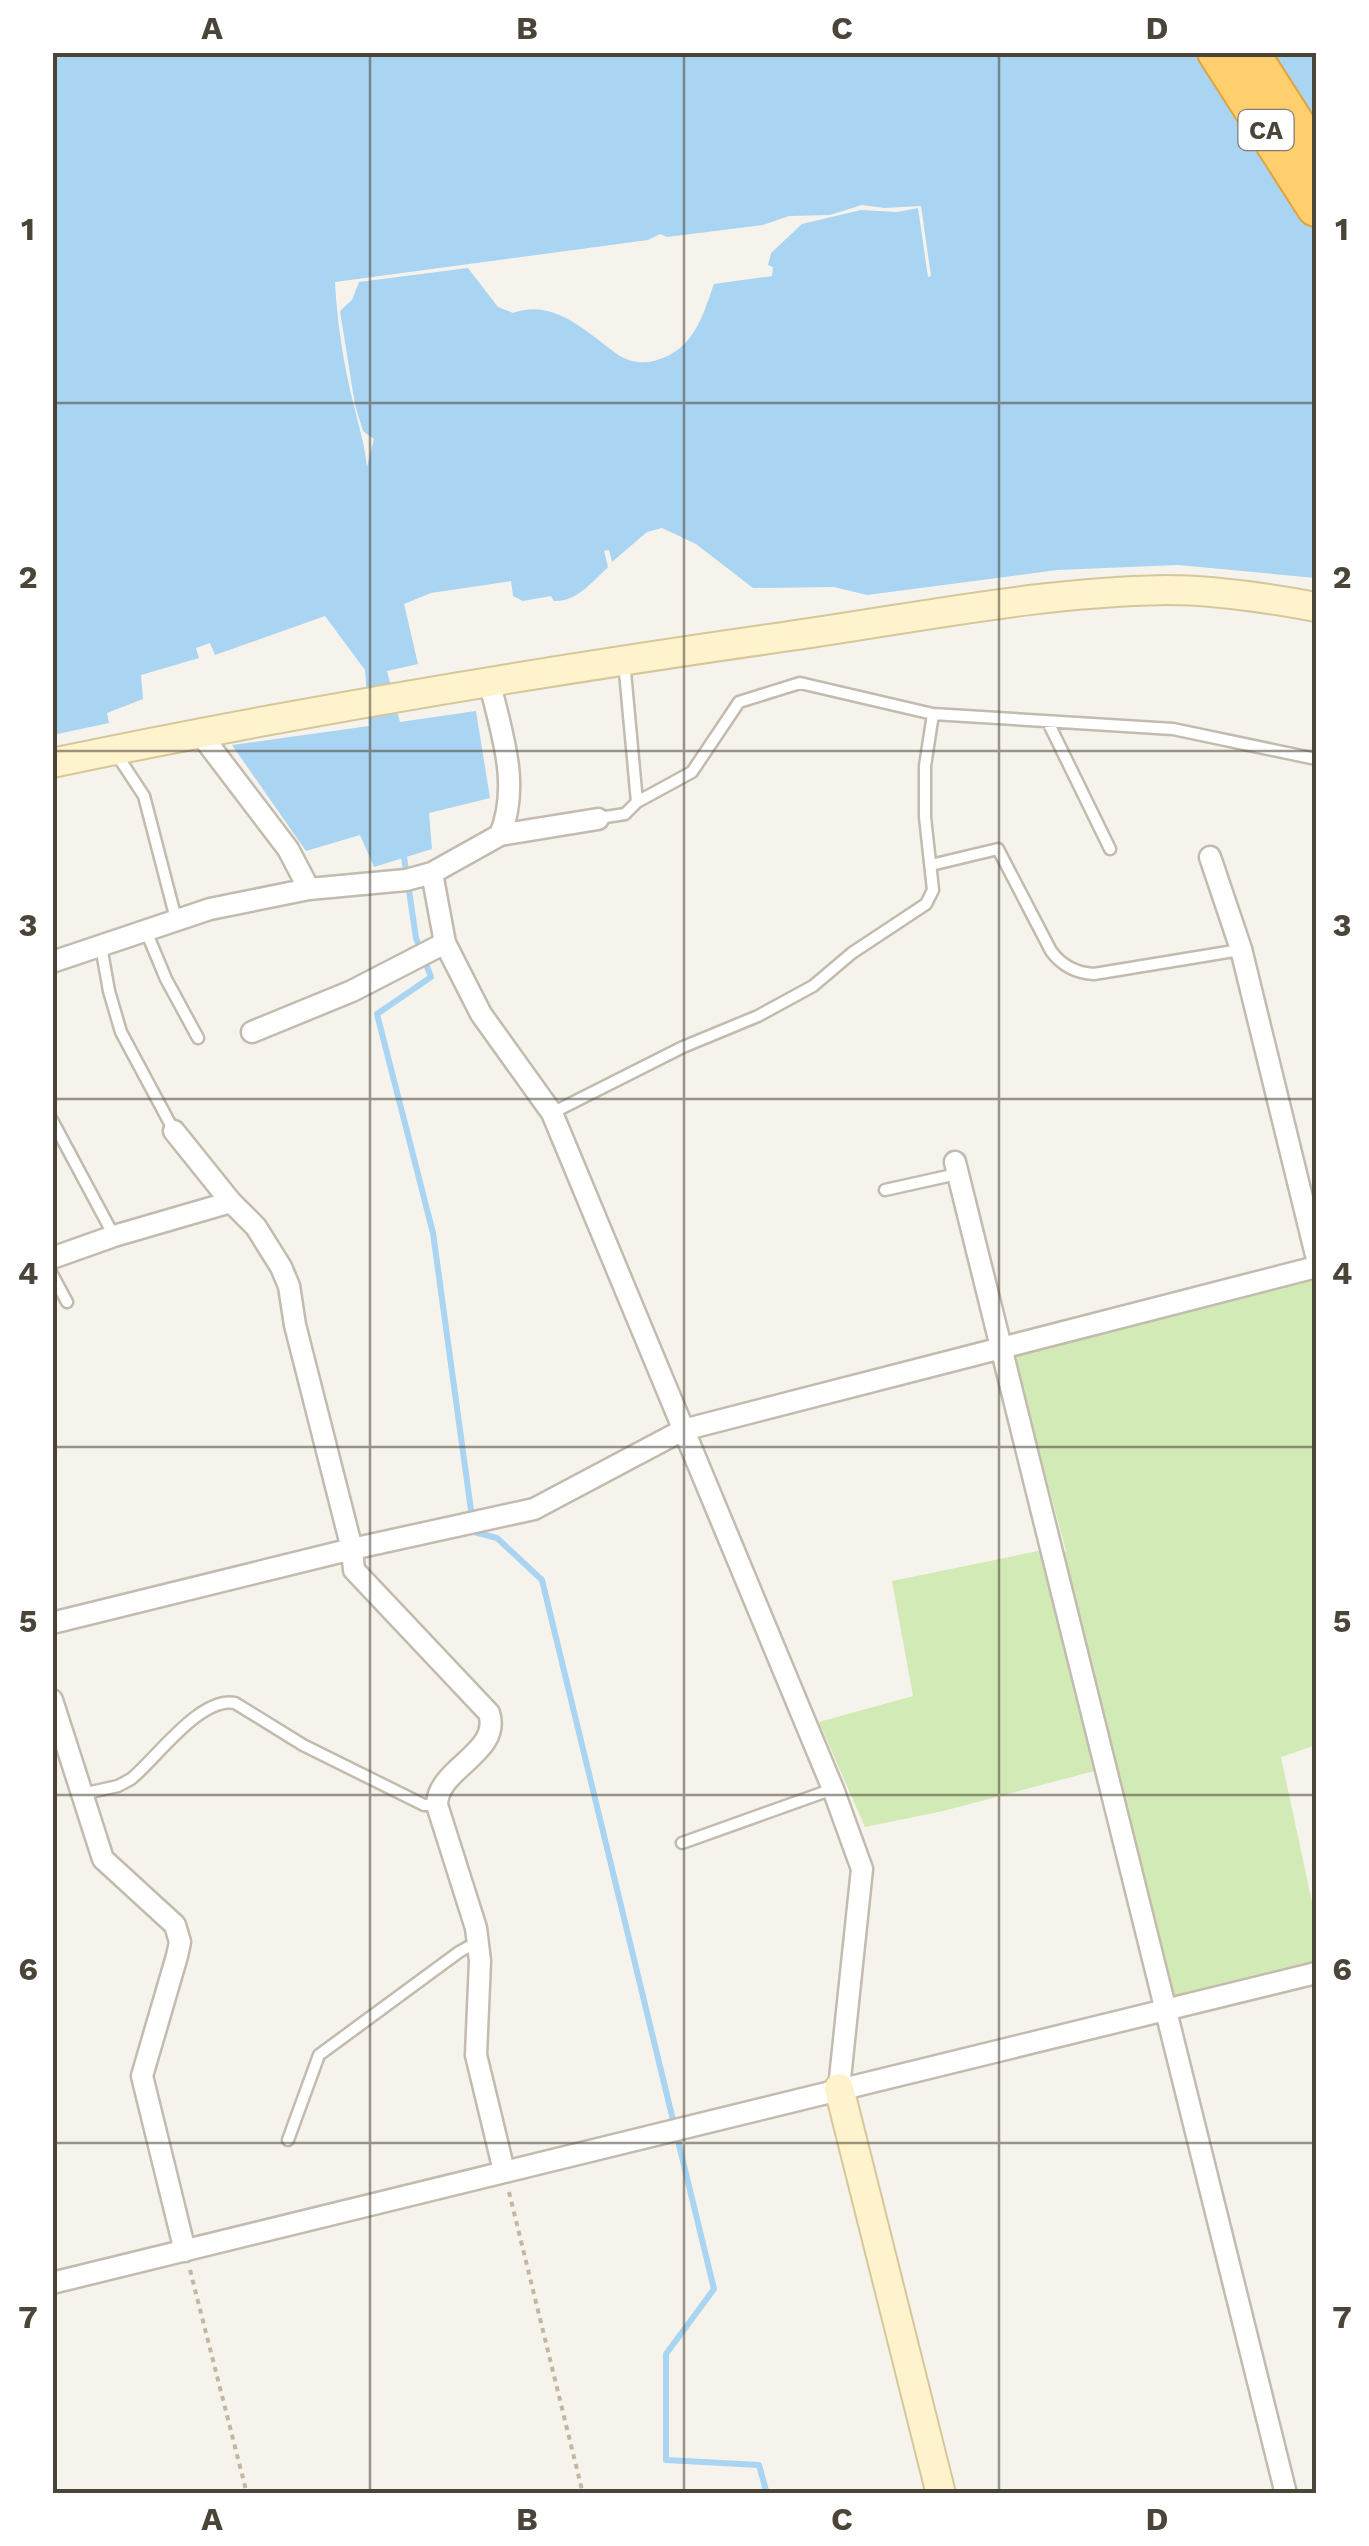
<svg xmlns="http://www.w3.org/2000/svg" width="1369" height="2546" viewBox="0 0 1369 2546" font-family="'Work Sans',sans-serif">
	<style>
		.green { fill: #d2eab5 }
		.water { fill: #a9d4f2; fill-rule: evenodd }
		.lines { fill: none; stroke-linecap: round; stroke-linejoin: round }
		.stream { stroke: #a9d4f2; stroke-width: 6 }
		.lane-casing { stroke: #c2bbae; stroke-width: 15 }
		.street-casing { stroke: #c2bbae; stroke-width: 25 }
		.secondary-casing { stroke: #d6c79b; stroke-width: 32 }
		.highway-casing { stroke: #e0a43c; stroke-width: 42 }
		.path { stroke: #c4b79f; stroke-width: 4; stroke-dasharray: 5 5; stroke-linecap: butt }
		.lane { stroke: #fff; stroke-width: 10 }
		.street { stroke: #fff; stroke-width: 20 }
		.secondary { stroke: #fff3cd; stroke-width: 28 }
		.highway { stroke: #ffcf6e; stroke-width: 38 }
		.grid { fill: none; stroke: #4b4439; stroke-width: 2.5; stroke-opacity: 0.55 }
		.labels { text-anchor: middle; stroke-width: 9; stroke-linejoin: round; paint-order: stroke }
		.shield { fill: #fff; stroke: #817c74; stroke-width: 2.5 }
		.shield-label { font-size: 25px; font-weight: bold; fill: #4b4439 }
		.neatline { fill: none; stroke: #4b4439; stroke-width: 4 }
		.grid-label { font-size: 32px; text-anchor: middle; font-weight: bold; fill: #4b4439 }
	</style>
	<rect width="100%" height="100%" fill="#f6f3ec"/>
	<!-- green -->
	<path class="green" d="M1313,1277L1316,1291V1745L1281,1757L1316,1921V1962L1172,1998L1056,1556L1066,1551L1014,1357Z
		M1043,1550L1098,1770L943,1811L865,1827L819,1722L913,1696L892,1581Z"/>
	<!-- water -->
	<path class="water" d="M53,53H1316V578L1178,565L1057,570L867,595L834,587L753,588L696,544L662,528L647,532L612,562L609,550L604,551L608,567C593,581 577,602 554,601L551,596L523,601L513,596L511,581L431,593L404,604L418,664L387,671L400,722L476,711L490,798L429,813L432,849L374,867L360,835L306,851L232,745L369,726L365,670L325,616L215,655L210,643L196,648L199,658L141,675L143,699L107,713L109,723L53,735ZM862,205L884,208L921,206L931,276L928,277L918,208L897,212L861,210L802,224L771,253L768,265L773,267L772,276L714,284C702,318 693,351 654,361C642,364 628,362 617,354C586,332 554,298 513,313L498,307L468,268L359,282L352,300L340,311L355,405L363,431L374,439L367,467C365,446 359,427 354,406C344,367 337,323 335,282L648,240L660,234L667,237L763,225L789,216L830,215Z"/>
	<g class="lines">
		<!-- stream -->
		<path class="stream" d="M404,857L416,938L431,977L377,1014L433,1233L474,1532L497,1538L542,1580L714,2289L666,2354V2460L759,2465L767,2494"/>
		<defs>
			<path id="lane" d="M624,661L637,802
				M1048,722L1110,849
				M117,755L144,796L176,919
				M599,818L625,814L637,802L692,772L739,702L800,683L933,714L1173,729L1316,759
				M931,865L998,849L1051,951C1062,966 1076,973 1094,974L1240,950
				M146,931L166,979L198,1038
				M101,946L109,991L121,1032L174,1131
				M552,1113L683,1047L758,1016L813,986L852,953L926,904L933,890L925,817V766L933,714
				M52,1120L114,1236
				M885,1190L957,1174
				M52,1274L67,1302
				M82,1794L118,1786L131,1779C156,1759 200,1696 235,1703L303,1745L424,1805H437
				M682,1843L833,1789
				M288,2140L319,2055L459,1952L468,1947L480,1948"/>
			<path id="street" d="M489,680C501,732 521,784 500,835
				M199,732L288,849L309,889
				M1210,857L1241,949L1316,1255
				M432,873L445,943L481,1014L552,1113L833,1789L862,1869L839,2088
				M52,962L210,909L309,889L406,880L432,873L500,835L598,819
				M252,1032L352,991L445,943
				M174,1131L231,1202L256,1227L281,1267L289,1286L295,1325L352,1549L354,1570L489,1713C502,1753 437,1768 437,1805L476,1928L480,1961L476,2055L504,2171
				M955,1162L1286,2494
				M52,1258L114,1236L231,1202
				M52,1623L352,1549L534,1509L683,1430L1316,1267
				M52,1700L103,1859L175,1925L180,1942L177,1956L142,2076L185,2251
				M52,2283L1316,1973"/>
			<path id="secondary" d="M52,763C295,712 538,672 783,637C910,619 1038,592 1166,590C1216,590 1268,598 1316,607
				M839,2088L941,2494"/>
			<path id="highway" d="M1217,52L1316,207
				M1249,52L1316,157"/>
		</defs>
		<!-- lane casing -->
		<use href="#lane" class="lane-casing"/>
		<!-- street casing -->
		<use href="#street" class="street-casing"/>
		<!-- secondary casing -->
		<use href="#secondary" class="secondary-casing"/>
		<!-- highway casing -->
		<use href="#highway" class="highway-casing"/>
		<!-- path -->
		<path class="path" d="M509,2192L583,2494
			M190,2270L247,2494"/>
		<!-- lane -->
		<use href="#lane" class="lane"/>
		<!-- street -->
		<use href="#street" class="street"/>
		<!-- secondary -->
		<use href="#secondary" class="secondary"/>
		<!-- highway -->
		<use href="#highway" class="highway"/>
	</g>
	<!-- grid -->
	<path class="grid" d="M370,52V2494M684,52V2494M999,52V2494M52,403H1316M52,751H1316M52,1099H1316M52,1447H1316M52,1795H1316M52,2143H1316"/>
	<g class="labels">
		<!-- shield labels -->
		<rect class="shield" x="1238.5" y="110" width="55" height="40" rx="8"/>
		<g class="shield-label">
			<text x="1266" y="139">CA</text>
		</g>
	</g>
	<!-- border -->
	<rect width="1369" height="2546" fill="none" stroke="#ffffff" stroke-width="110"/>
	<rect x="55" y="55" width="1259" height="2436" class="neatline"/>
	<g class="grid-label">
		<text x="212" y="39">A</text>
		<text x="527" y="39">B</text>
		<text x="842" y="39">C</text>
		<text x="1157" y="39">D</text>
		<text x="28" y="240">1</text>
		<text x="1342" y="240">1</text>
		<text x="28" y="588">2</text>
		<text x="1342" y="588">2</text>
		<text x="28" y="936">3</text>
		<text x="1342" y="936">3</text>
		<text x="28" y="1284">4</text>
		<text x="1342" y="1284">4</text>
		<text x="28" y="1632">5</text>
		<text x="1342" y="1632">5</text>
		<text x="28" y="1980">6</text>
		<text x="1342" y="1980">6</text>
		<text x="28" y="2328">7</text>
		<text x="1342" y="2328">7</text>
		<text x="212" y="2530">A</text>
		<text x="527" y="2530">B</text>
		<text x="842" y="2530">C</text>
		<text x="1157" y="2530">D</text>
	</g>
</svg>
